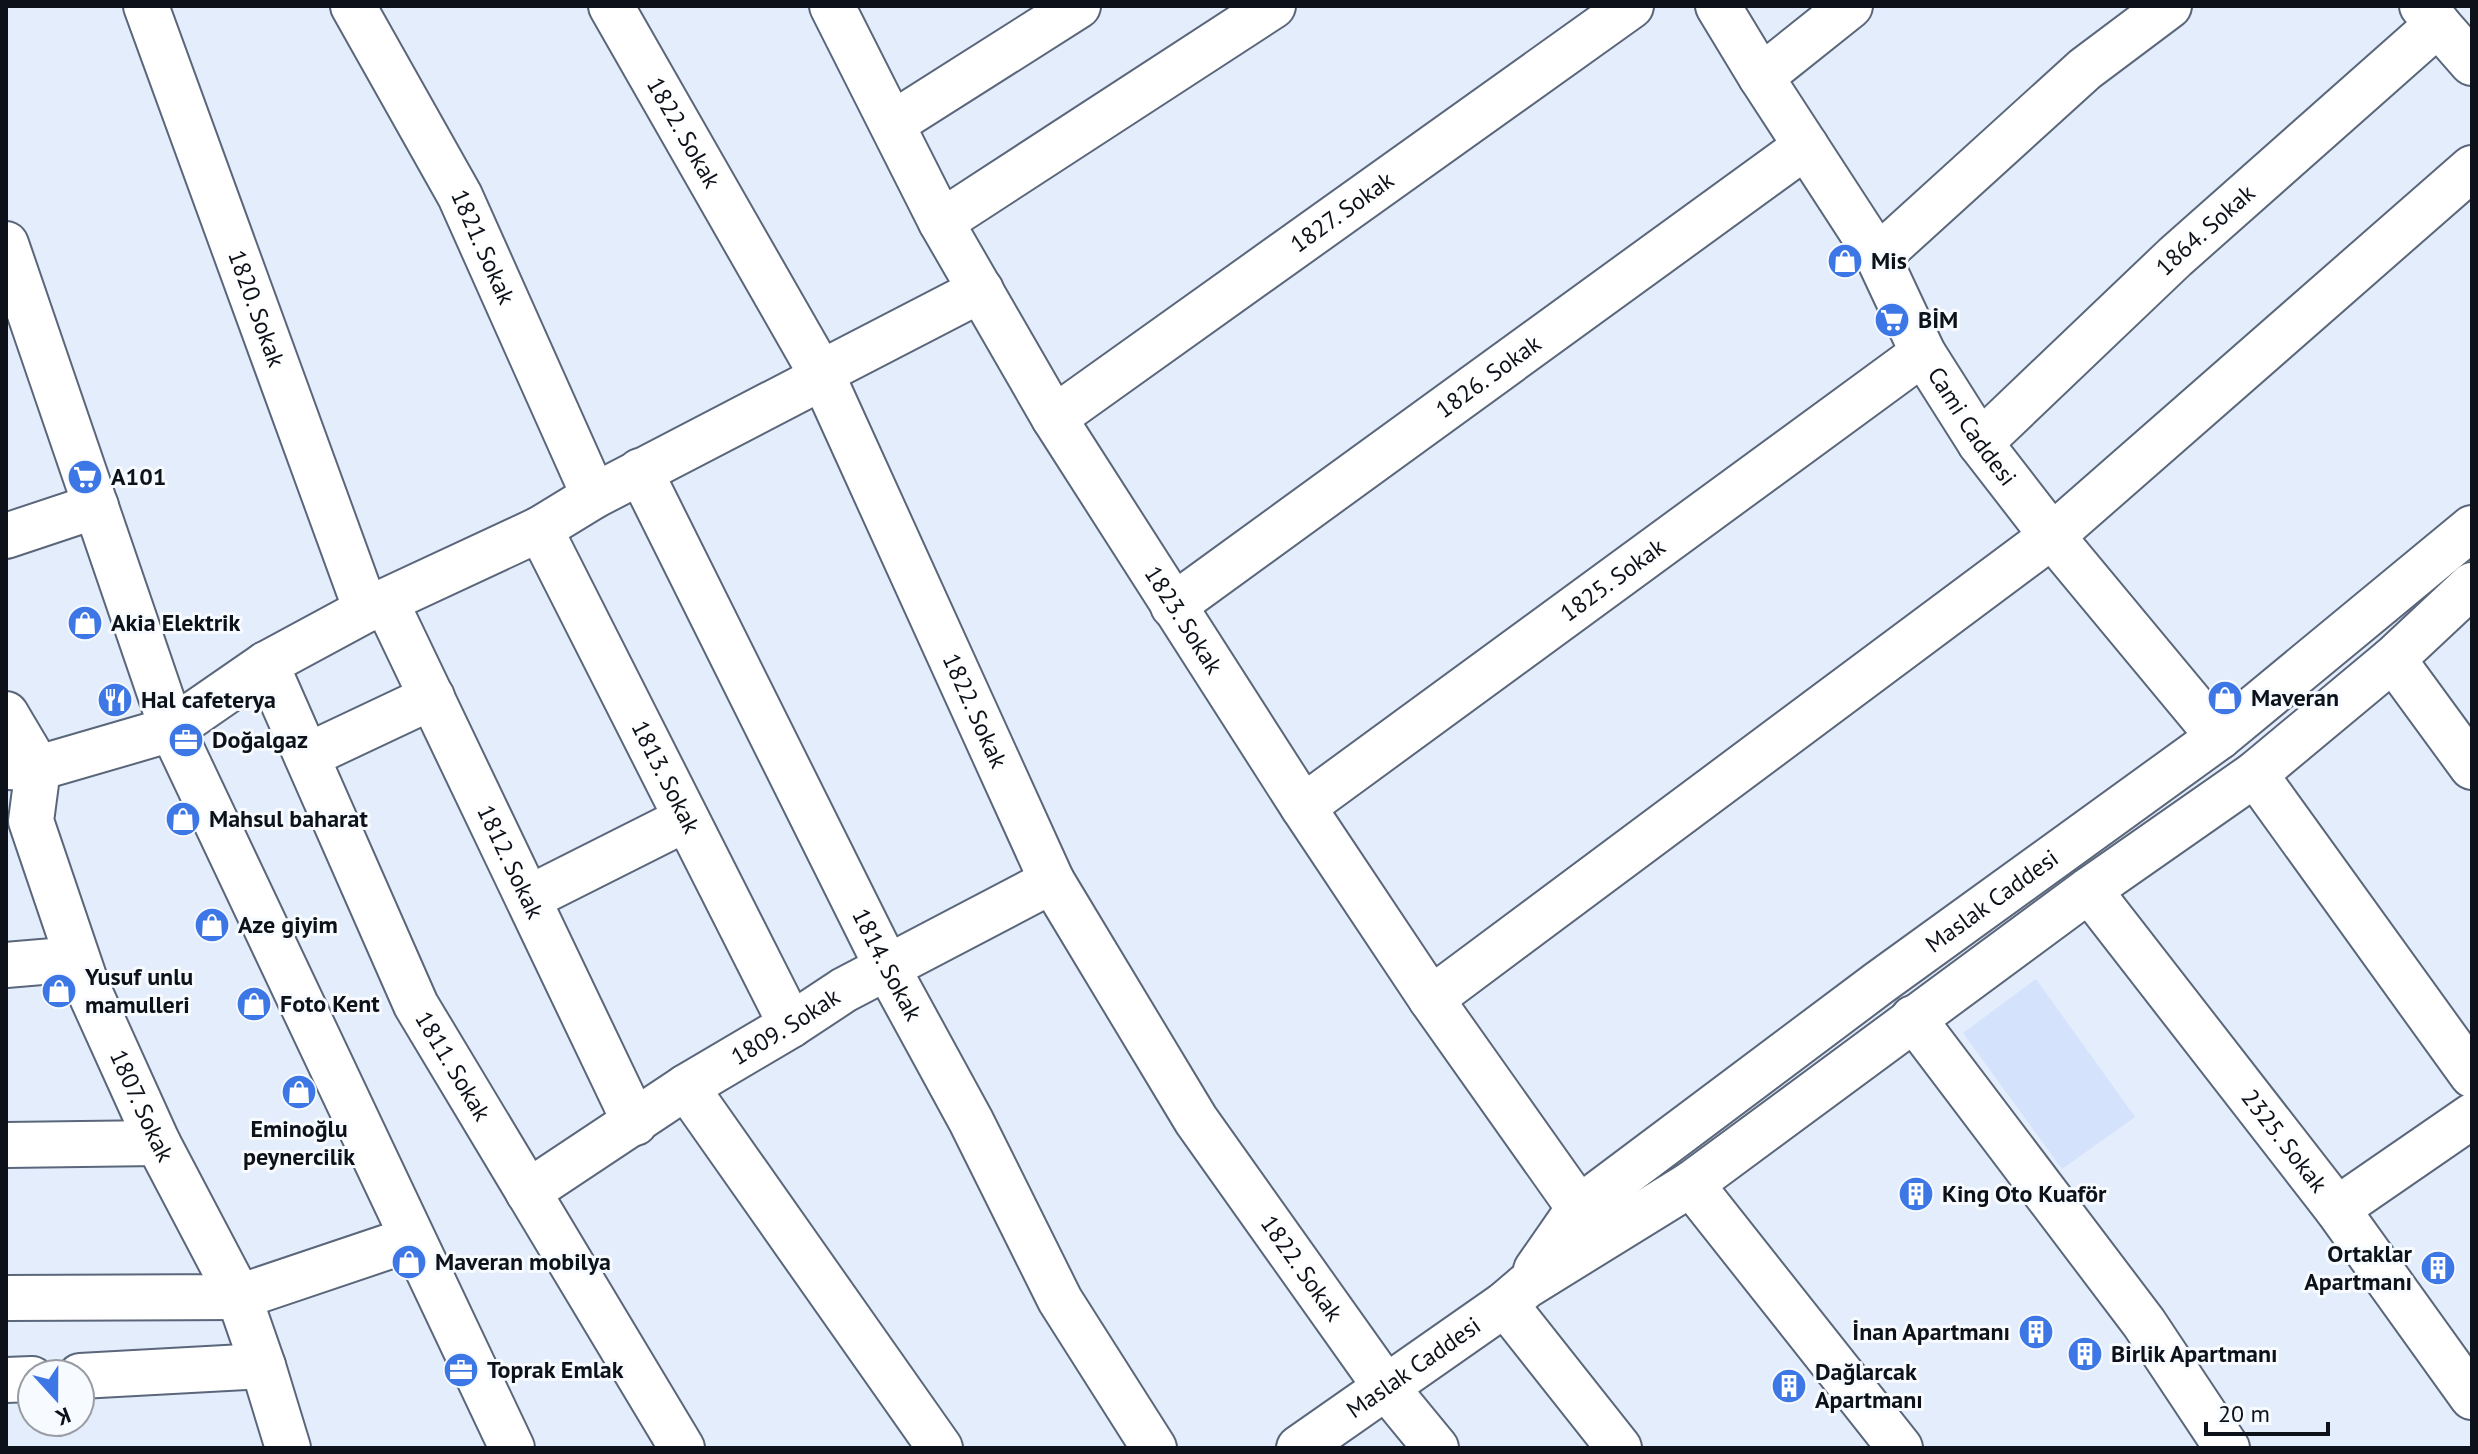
<svg xmlns="http://www.w3.org/2000/svg" width="2478" height="1454" viewBox="0 0 2478 1454" font-family="'PT Sans',sans-serif">
	<style>
		.built { fill: #d4e2fb }
		.lines { fill: none; stroke-linecap: round; stroke-linejoin: round }
		.minor-casing { stroke: #5a667a; stroke-width: 48 }
		.major-casing { stroke: #5a667a; stroke-width: 48 }
		.minor { stroke: #fff; stroke-width: 44 }
		.major { stroke: #fff; stroke-width: 44 }
		.labels { text-anchor: middle; stroke-width: 6; stroke-linejoin: round; paint-order: stroke }
		.street-label { font-size: 24px; fill: #0d121a; stroke: #f7faff }
		.poi-label { font-size: 24px; font-weight: bold; fill: #0d121a; stroke: #f7faff; text-anchor: start }
	</style>
	<rect width="100%" height="100%" fill="#e4edfb"/>
	<!-- built -->
	<path class="built" d="M2036,979L2135,1117L2062,1169L1963,1033Z"/>
	<g class="lines">
		<defs>
			<g id="minor">
				<path id="s1" d="M146,6L366,610"/>
				<path id="s2" d="M353,6L460,196L594,496"/>
				<path id="s3" d="M611,6L823,377L1052,881L1196,1120L1385,1386L1436,1448"/>
				<path id="s4" d="M832,6L941,222L1054,418L1303,807L1431,999L1579,1208"/>
				<path id="s5" d="M1718,6L1761,77L1878,257L1923,353L1980,443L2052,536L2219,737"/>
				<path d="M2422,6L2472,63"/>
				<path d="M1761,77L1850,6"/>
				<path d="M892,124L1078,6"/>
				<path d="M941,222L1273,6"/>
				<path d="M6,244L172,729L512,1448"/>
				<path d="M1878,257L2085,69L2169,6"/>
				<path id="s6" d="M1054,418L1631,6"/>
				<path id="s7" d="M1980,443L2175,257L2438,24"/>
				<path id="s8" d="M640,471L888,969L971,1121L1060,1300L1154,1448"/>
				<path id="s9" d="M540,529L791,1025"/>
				<path d="M6,536L96,506"/>
				<path id="s10" d="M386,602L635,1123"/>
				<path id="s11" d="M1173,606L1806,146"/>
				<path d="M2393,659L2472,767"/>
				<path id="s12" d="M266,664L416,1005L682,1448"/>
				<path id="s13" d="M6,714L38,768L31,821L87,986L158,1143L239,1297L263,1366L288,1448"/>
				<path d="M307,756L432,697"/>
				<path d="M6,767L38,768L172,729L266,664L366,610L540,529L594,496L823,377L836,365L981,290"/>
				<path d="M2255,774L2472,1075"/>
				<path id="s14" d="M1303,807L1923,353"/>
				<path id="s15" d="M2089,890L2337,1209L2472,1397"/>
				<path d="M529,898L686,819"/>
				<path d="M6,965L77,959"/>
				<path d="M1431,999L2052,536L2472,168"/>
				<path d="M1913,1018L2144,1323L2227,1448"/>
				<path d="M686,1087L940,1448"/>
				<path d="M6,1145L158,1143"/>
				<path d="M1691,1184L1900,1448"/>
				<path id="s16" d="M528,1192L686,1087L791,1025L844,990L1052,881"/>
				<path d="M2337,1209L2472,1116"/>
				<path d="M6,1298L239,1297L411,1239"/>
				<path d="M1505,1304L1619,1448"/>
				<path d="M80,1376L263,1366"/>
				<path d="M6,1380L32,1379"/>
			</g>
			<g id="major">
				<path id="s17" d="M1536,1270L1579,1208L1879,983L2219,737L2472,528"/>
				<path id="s18" d="M1299,1448L1505,1304L1526,1286L1691,1184L2089,890L2255,774L2393,659L2472,585"/>
			</g>
		</defs>
		<!-- minor casing -->
		<use href="#minor" class="minor-casing"/>
		<!-- major casing -->
		<use href="#major" class="major-casing"/>
		<!-- minor -->
		<use href="#minor" class="minor"/>
		<!-- major -->
		<use href="#major" class="major"/>
	</g>
	<!-- icons -->
	<defs>
		<symbol id="shop-disc" viewBox="-11 -11 22 22"><circle r="9.5" fill="#3d77e6" stroke="#f7faff"/><path d="M-5-2.5h2.3a2.7 3.5 0 0 1 5.4 0H5L5.5 6h-11ZM-1.5-2.5h3a1.5 2.3 0 0 0-3 0Z" fill="#fff"/></symbol>
		<symbol id="supermarket-disc" viewBox="-11 -11 22 22"><circle r="9.5" fill="#3d77e6" stroke="#f7faff"/><path d="M-6-5.5h2.5l.6 2H6L4.5 2H-2.5L-4.4-4H-6ZM-1.5 3.2a1.3 1.3 0 1 0 .1 0ZM3 3.2a1.3 1.3 0 1 0 .1 0Z" fill="#fff"/></symbol>
		<symbol id="restaurant-disc" viewBox="-11 -11 22 22"><circle r="9.5" fill="#3d77e6" stroke="#f7faff"/><path d="M-5-6h1v4h1v-4h1v4h1v-4h1v5L-1.5 .5V6h-2V.5L-5-1ZM5-6V6H3V1.5H1.5Q1.5-4 5-6Z" fill="#fff"/></symbol>
		<symbol id="office-disc" viewBox="-11 -11 22 22"><circle r="9.5" fill="#3d77e6" stroke="#f7faff"/><path d="M-6-3h4V-5.5h4V-3h4V5H-6ZM-1-4.5V-3h2v-1.5ZM-6 0V1H6V0Z" fill="#fff"/></symbol>
		<symbol id="building-disc" viewBox="-11 -11 22 22"><circle r="9.5" fill="#3d77e6" stroke="#f7faff"/><path d="M-4-6H4V6H1V3H-1V6H-4ZM-2.5-4.3h1.7v1.8h-1.7ZM.8-4.3h1.7v1.8H.8ZM-2.5-1h1.7V.8h-1.7ZM.8-1h1.7V.8H.8Z" fill="#fff"/></symbol>
	</defs>
	<g fill-rule="evenodd">
		<use href="#shop-disc" x="1825" y="241" width="40" height="40"/>
		<use href="#supermarket-disc" x="1872" y="300" width="40" height="40"/>
		<use href="#supermarket-disc" x="65" y="457" width="40" height="40"/>
		<use href="#shop-disc" x="65" y="603" width="40" height="40"/>
		<use href="#shop-disc" x="2205" y="678" width="40" height="40"/>
		<use href="#restaurant-disc" x="95" y="680" width="40" height="40"/>
		<use href="#office-disc" x="166" y="720" width="40" height="40"/>
		<use href="#shop-disc" x="163" y="799" width="40" height="40"/>
		<use href="#shop-disc" x="192" y="905" width="40" height="40"/>
		<use href="#shop-disc" x="39" y="971" width="40" height="40"/>
		<use href="#shop-disc" x="234" y="984" width="40" height="40"/>
		<use href="#shop-disc" x="279" y="1072" width="40" height="40"/>
		<use href="#building-disc" x="1896" y="1174" width="40" height="40"/>
		<use href="#shop-disc" x="389" y="1242" width="40" height="40"/>
		<use href="#building-disc" x="2418" y="1248" width="40" height="40"/>
		<use href="#building-disc" x="2016" y="1312" width="40" height="40"/>
		<use href="#building-disc" x="2065" y="1334" width="40" height="40"/>
		<use href="#office-disc" x="441" y="1350" width="40" height="40"/>
		<use href="#building-disc" x="1769" y="1366" width="40" height="40"/>
	</g>
	<g class="labels">
		<!-- street labels -->
		<g class="street-label">
			<text dy="8" stroke="none"><textPath href="#s3" startOffset="146">1822. Sokak</textPath></text>
			<text dy="8" stroke="none"><textPath href="#s6" startOffset="354">1827. Sokak</textPath></text>
			<text dy="8" stroke="none"><textPath href="#s7" startOffset="310">1864. Sokak</textPath></text>
			<text dy="8" stroke="none"><textPath href="#s2" startOffset="274">1821. Sokak</textPath></text>
			<text dy="8" stroke="none"><textPath href="#s1" startOffset="322">1820. Sokak</textPath></text>
			<text dy="8" stroke="none"><textPath href="#s11" startOffset="390">1826. Sokak</textPath></text>
			<text dy="8" stroke="none"><textPath href="#s5" startOffset="492">Cami Caddesi</textPath></text>
			<text dy="8" stroke="none"><textPath href="#s14" startOffset="384">1825. Sokak</textPath></text>
			<text dy="8" stroke="none"><textPath href="#s4" startOffset="708">1823. Sokak</textPath></text>
			<text dy="8" stroke="none"><textPath href="#s3" startOffset="794">1822. Sokak</textPath></text>
			<text dy="8" stroke="none"><textPath href="#s9" startOffset="278">1813. Sokak</textPath></text>
			<text dy="8" stroke="none"><textPath href="#s10" startOffset="288">1812. Sokak</textPath></text>
			<text dy="8" stroke="none"><textPath href="#s17" startOffset="590">Maslak Caddesi</textPath></text>
			<text dy="8" stroke="none"><textPath href="#s8" startOffset="552">1814. Sokak</textPath></text>
			<text dy="8" stroke="none"><textPath href="#s16" startOffset="306">1809. Sokak</textPath></text>
			<text dy="8" stroke="none"><textPath href="#s12" startOffset="444">1811. Sokak</textPath></text>
			<text dy="8" stroke="none"><textPath href="#s13" startOffset="422">1807. Sokak</textPath></text>
			<text dy="8" stroke="none"><textPath href="#s15" startOffset="318">2325. Sokak</textPath></text>
			<text dy="8" stroke="none"><textPath href="#s3" startOffset="1442">1822. Sokak</textPath></text>
			<text dy="8" stroke="none"><textPath href="#s18" startOffset="140">Maslak Caddesi</textPath></text>
		</g>
		<!-- poi labels -->
		<g class="poi-label">
			<text x="1871" y="269">Mis</text>
			<text x="1918" y="328">BİM</text>
			<text x="111" y="485">A101</text>
			<text x="111" y="631">Akia Elektrik</text>
			<text x="2251" y="706">Maveran</text>
			<text x="141" y="708">Hal cafeterya</text>
			<text x="212" y="748">Doğalgaz</text>
			<text x="209" y="827">Mahsul baharat</text>
			<text x="238" y="933">Aze giyim</text>
			<text x="85" y="985">Yusuf unlu<tspan x="85" dy="28">mamulleri</tspan></text>
			<text x="280" y="1012">Foto Kent</text>
			<text x="299" y="1137" text-anchor="middle">Eminoğlu<tspan x="299" dy="28">peynercilik</tspan></text>
			<text x="1942" y="1202">King Oto Kuaför</text>
			<text x="2412" y="1262" text-anchor="end">Ortaklar<tspan x="2412" dy="28">Apartmanı</tspan></text>
			<text x="435" y="1270">Maveran mobilya</text>
			<text x="2010" y="1340" text-anchor="end">İnan Apartmanı</text>
			<text x="2111" y="1362">Birlik Apartmanı</text>
			<text x="487" y="1378">Toprak Emlak</text>
			<text x="1815" y="1380">Dağlarcak<tspan x="1815" dy="28">Apartmanı</tspan></text>
		</g>
	</g>
	<!-- border -->
	<rect width="2478" height="1454" fill="none" stroke="#0d121a" stroke-width="16"/>
	<!-- north arrow -->
	<g transform="translate(56 1398) rotate(159)"><circle r="38" fill="#f7faff" stroke="#999da3" stroke-width="2"/>
	<path d="M0-6L14 30L0 20L-14 30Z" fill="#3d77e6"/>
	<text y="-12" font-size="22" font-weight="bold" text-anchor="middle" fill="#0d121a">K</text>
	</g>
	<!-- scale -->
	<path d="M2206 1422v12h122v-12" fill="none" stroke="#0d121a" stroke-width="4"/>
	<text x="2218" y="1422" font-size="24" fill="#0d121a" stroke="#f7faff" stroke-width="6" paint-order="stroke">20 m</text>
</svg>
